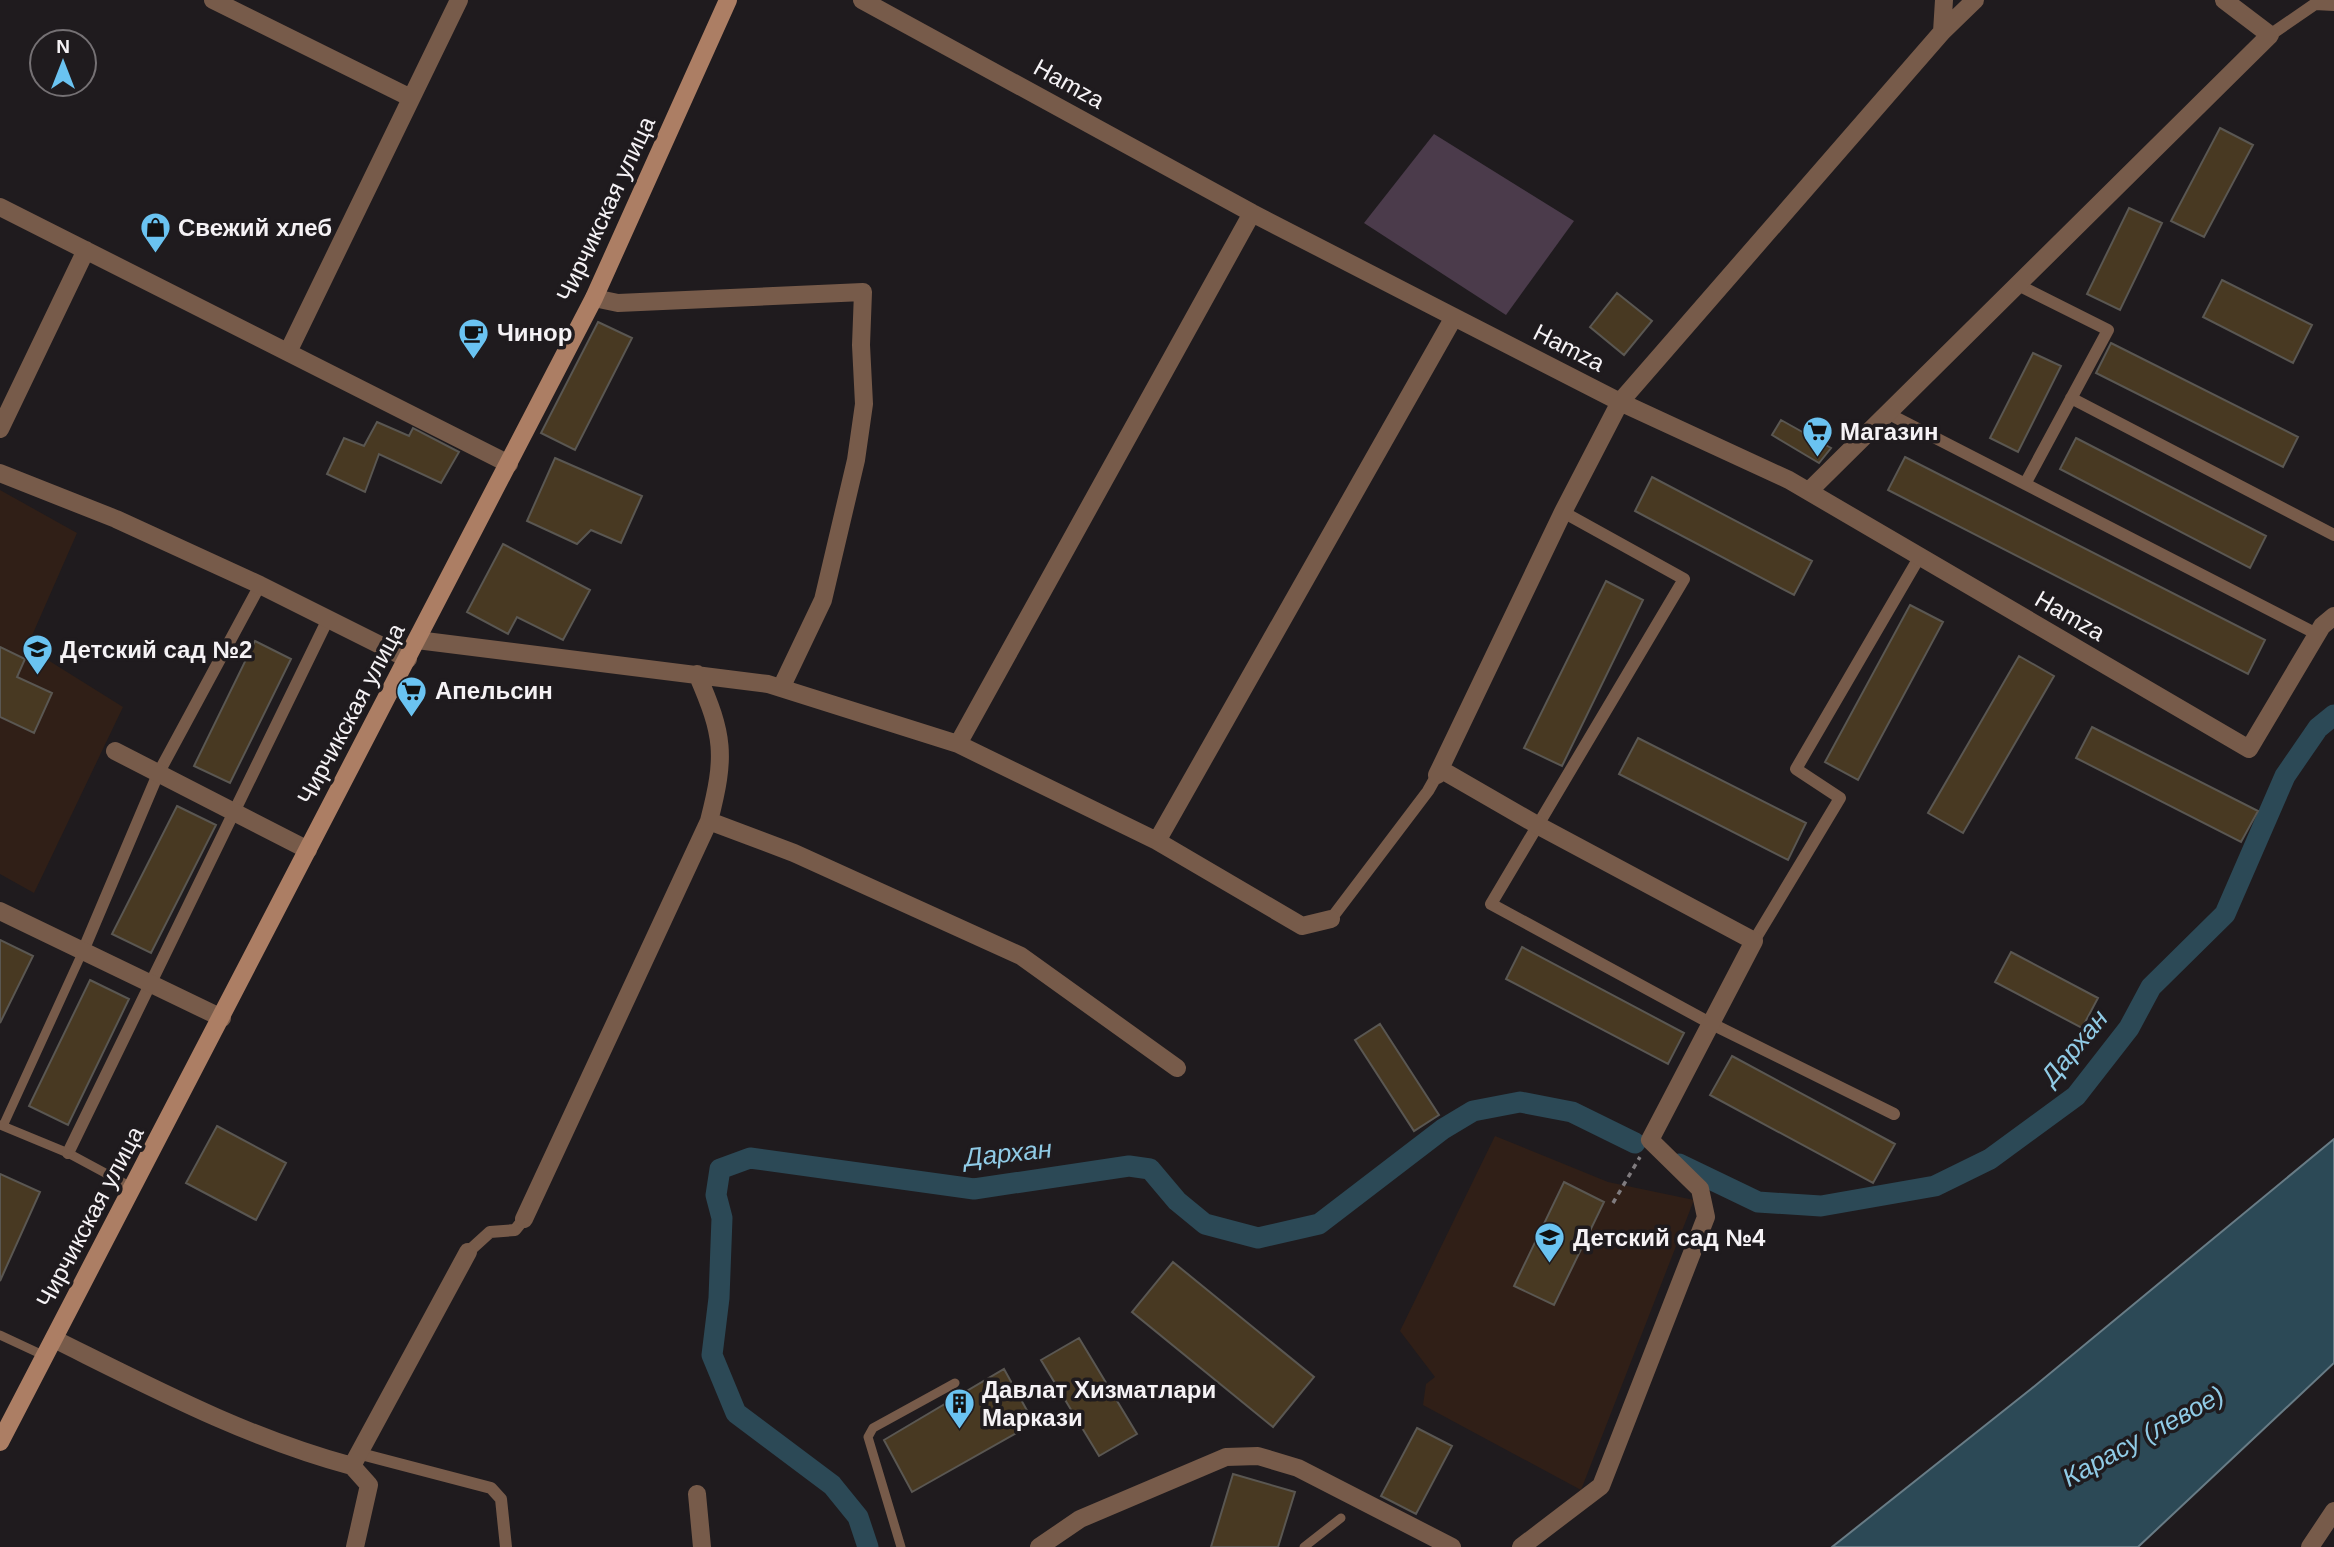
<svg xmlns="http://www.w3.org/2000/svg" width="2334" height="1547" viewBox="0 0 2334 1547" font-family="Arial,sans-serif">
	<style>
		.education { fill: #301f17 }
		.grass { fill: #4b3b4b }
		.water { fill: #2c4956; stroke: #687c86; stroke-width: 2 }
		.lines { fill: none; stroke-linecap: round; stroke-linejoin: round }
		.canal { stroke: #2c4956; stroke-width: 21 }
		.building { fill: #483922; stroke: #5a5752; stroke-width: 2 }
		.path { stroke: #807c7f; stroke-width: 3.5; stroke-dasharray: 5 5; stroke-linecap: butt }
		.service { stroke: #775b4a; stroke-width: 9 }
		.pedestrian { stroke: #775b4a; stroke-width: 12 }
		.minor { stroke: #775b4a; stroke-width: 18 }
		.secondary { stroke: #ac7e64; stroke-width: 18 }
		.labels { text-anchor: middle; stroke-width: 7; stroke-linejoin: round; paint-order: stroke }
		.street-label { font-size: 24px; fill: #f5f2f5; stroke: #1f1b1e }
		.poi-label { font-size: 24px; font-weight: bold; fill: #f5f2f5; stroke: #1f1b1e; text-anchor: start }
		.water-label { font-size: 26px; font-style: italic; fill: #90cbe6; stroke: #1f1b1e }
	</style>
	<rect width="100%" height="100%" fill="#1f1b1e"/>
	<!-- education -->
	<path class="education" d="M0,490L77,533L27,647L123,707L34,893L0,874Z
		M1495,1136L1608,1182L1694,1200L1581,1490L1423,1405L1426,1384L1435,1377L1400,1331Z"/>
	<!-- grass -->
	<path class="grass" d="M1434,134L1574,221L1506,315L1364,223Z"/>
	<!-- water -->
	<path class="water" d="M2334,1139V1363L2138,1547H1832L2031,1389Z"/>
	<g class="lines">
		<!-- canal -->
		<path class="canal" d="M1679,1164L1758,1202L1821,1206L1935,1186L1990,1159L2076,1096L2129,1028L2151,987L2225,914L2285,776L2318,728L2334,715
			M868,1547L858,1517L832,1485L736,1413L712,1355L719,1298L722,1218L716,1195L720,1169L750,1158L974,1189L1129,1166L1150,1169L1177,1201L1205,1224L1258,1238L1319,1224L1443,1129L1473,1111L1520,1102L1572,1112L1635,1143"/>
	</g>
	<!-- building -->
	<path class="building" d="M2220,128L2253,145L2204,237L2171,221Z
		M2129,208L2162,223L2120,310L2087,294Z
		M2222,280L2312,325L2293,363L2203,317Z
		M1617,293L1652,321L1624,355L1590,327Z
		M598,322L632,338L575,450L541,433Z
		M2111,343L2298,437L2283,467L2096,373Z
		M2033,353L2061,366L2018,452L1990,438Z
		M1781,420L1831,448L1819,463L1772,435Z
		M377,422L409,436L413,428L459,452L441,483L379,454L365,492L327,474L344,438L364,446Z
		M2076,438L2266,536L2250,568L2060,469Z
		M1905,457L2265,640L2248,674L1888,490Z
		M555,458L642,496L621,543L591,530L577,544L527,521Z
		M1652,477L1812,561L1794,595L1635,511Z
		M503,544L590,590L563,640L517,617L508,634L467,612Z
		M1606,581L1643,600L1562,766L1524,748Z
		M1910,605L1943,622L1858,780L1825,762Z
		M255,641L291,659L230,783L194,766Z
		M0,647L25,659L17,677L52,693L34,733L0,717Z
		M2019,656L2054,676L1963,833L1928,813Z
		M2092,727L2258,811L2241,842L2076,758Z
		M1638,738L1806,823L1788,860L1619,774Z
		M177,806L216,825L151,953L112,934Z
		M0,940L33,956L0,1023Z
		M1522,947L1684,1033L1668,1064L1506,979Z
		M2011,952L2098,998L2082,1028L1995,982Z
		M90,980L129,999L68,1125L29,1106Z
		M1380,1024L1439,1115L1414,1131L1355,1040Z
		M1732,1056L1895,1144L1873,1183L1710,1095Z
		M217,1126L286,1163L256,1220L186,1183Z
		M0,1174L40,1192L0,1281Z
		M1564,1182L1604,1202L1554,1305L1514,1286Z
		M1173,1262L1314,1377L1273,1427L1132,1312Z
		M1079,1338L1137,1434L1099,1456L1041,1360Z
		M1004,1369L1034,1423L912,1492L884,1440Z
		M1417,1428L1452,1446L1416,1514L1381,1496Z
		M1233,1474L1295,1492L1278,1547H1211Z"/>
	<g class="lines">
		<!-- path -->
		<path class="path" d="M1613,1203L1640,1157"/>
		<!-- service -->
		<path class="service" d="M0,1125L68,1153L133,1188
			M3,1126L83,951
			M0,1335L45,1356
			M901,1547L868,1437L873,1428L955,1383
			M1304,1547L1341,1518"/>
		<!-- pedestrian -->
		<path class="pedestrian" d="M2270,35L2315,4L2334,5
			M2016,284L2108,330L2025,484
			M2071,398L2334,535
			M1887,413L2309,630
			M1563,512L1684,579L1491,904L1710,1023L1894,1114
			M1331,919L1428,791L1437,775
			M1754,941L1840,798L1796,769L1920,556
			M83,951L158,774L260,585
			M68,1153L328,619
			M468,1252L490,1232L515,1230L524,1219
			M361,1454L491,1488L501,1499L506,1547"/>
		<!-- minor -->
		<path class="minor" d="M213,0L411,98
			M862,0L1252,213L1454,317L1620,402L1789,480L2249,749L2322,626L2334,616
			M1942,32L1944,0
			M0,207L509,464
			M594,298L618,303L863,292L861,345L864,404L856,460L823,600L781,688
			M288,352L459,0
			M0,429L86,250
			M0,473L116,519L260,585L408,659
			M1809,491L2270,35L2224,0
			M417,640L768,684L958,744L1157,841L1302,926L1331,919
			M958,744L1252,213
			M115,751L308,850
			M1440,769L1539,826L1754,941L1650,1140L1700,1189L1706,1217L1601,1486L1521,1547
			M1437,775L1563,512L1620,402L1942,32L1975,0
			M709,821L794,853L1021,956L1177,1068
			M1157,841L1454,317
			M0,911L222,1018
			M524,1219L709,821C726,755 724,736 697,674
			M54,1339C151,1387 247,1438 352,1466L468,1252
			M352,1466L369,1485L355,1547
			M697,1494L702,1547
			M1039,1547L1080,1519L1226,1457L1258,1456L1298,1468L1452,1547
			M2310,1547L2334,1511"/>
		<!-- secondary -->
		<path class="secondary" d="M0,1442L594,298L728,0"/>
	</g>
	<!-- icons -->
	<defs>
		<symbol id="shop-pin" viewBox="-11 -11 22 30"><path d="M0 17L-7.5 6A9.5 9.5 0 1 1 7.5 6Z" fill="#6ac3f1" stroke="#1f1b1e"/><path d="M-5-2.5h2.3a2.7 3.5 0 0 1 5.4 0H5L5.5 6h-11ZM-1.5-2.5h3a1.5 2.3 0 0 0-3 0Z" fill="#111"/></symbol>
		<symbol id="cafe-pin" viewBox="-11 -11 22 30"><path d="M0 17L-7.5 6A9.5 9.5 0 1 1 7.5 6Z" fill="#6ac3f1" stroke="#1f1b1e"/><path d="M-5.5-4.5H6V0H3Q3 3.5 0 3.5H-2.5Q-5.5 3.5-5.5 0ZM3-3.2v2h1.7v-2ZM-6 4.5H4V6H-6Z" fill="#111"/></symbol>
		<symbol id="supermarket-pin" viewBox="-11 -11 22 30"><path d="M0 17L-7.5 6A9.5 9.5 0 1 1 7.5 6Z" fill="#6ac3f1" stroke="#1f1b1e"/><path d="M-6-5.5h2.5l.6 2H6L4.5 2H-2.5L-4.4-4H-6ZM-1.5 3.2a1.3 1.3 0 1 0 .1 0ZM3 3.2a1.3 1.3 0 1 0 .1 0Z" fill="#111"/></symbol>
		<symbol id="school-pin" viewBox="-11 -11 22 30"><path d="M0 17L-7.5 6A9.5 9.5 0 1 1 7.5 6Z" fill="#6ac3f1" stroke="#1f1b1e"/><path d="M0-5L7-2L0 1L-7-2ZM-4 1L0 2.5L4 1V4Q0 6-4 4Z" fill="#111"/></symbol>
		<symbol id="building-pin" viewBox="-11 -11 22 30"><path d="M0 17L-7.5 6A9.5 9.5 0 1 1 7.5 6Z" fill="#6ac3f1" stroke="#1f1b1e"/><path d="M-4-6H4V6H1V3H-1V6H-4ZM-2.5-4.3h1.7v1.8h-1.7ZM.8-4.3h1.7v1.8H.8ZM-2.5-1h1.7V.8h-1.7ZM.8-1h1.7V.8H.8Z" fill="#111"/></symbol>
	</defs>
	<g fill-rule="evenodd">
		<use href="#shop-pin" x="138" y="210" width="35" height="47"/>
		<use href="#cafe-pin" x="456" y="316" width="35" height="47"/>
		<use href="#supermarket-pin" x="1800" y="414" width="35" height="47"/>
		<use href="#school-pin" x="20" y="632" width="35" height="47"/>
		<use href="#supermarket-pin" x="394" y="674" width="35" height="47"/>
		<use href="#school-pin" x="1532" y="1220" width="35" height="47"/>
		<use href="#building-pin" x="942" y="1386" width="35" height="47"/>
	</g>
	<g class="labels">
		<!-- street labels -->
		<g class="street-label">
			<text transform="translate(1069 84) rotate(29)" y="8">Hamza</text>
			<text transform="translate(606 209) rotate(-65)" y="8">Чирчикская улица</text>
			<text transform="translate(1569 348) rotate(27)" y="8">Hamza</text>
			<text transform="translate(2070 616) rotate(30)" y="8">Hamza</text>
			<text transform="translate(351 714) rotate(-62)" y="8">Чирчикская улица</text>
			<text transform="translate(90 1217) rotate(-62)" y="8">Чирчикская улица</text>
		</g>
		<!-- poi labels -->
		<g class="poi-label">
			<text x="178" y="236">Свежий хлеб</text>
			<text x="497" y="341">Чинор</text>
			<text x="1840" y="440">Магазин</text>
			<text x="60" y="658">Детский сад №2</text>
			<text x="435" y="699">Апельсин</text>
			<text x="1573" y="1246">Детский сад №4</text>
			<text x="982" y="1398">Давлат Хизматлари<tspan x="982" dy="28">Маркази</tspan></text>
		</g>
		<!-- water labels -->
		<g class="water-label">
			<text transform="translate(2074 1047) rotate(-50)" y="9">Дархан</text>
			<text transform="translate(1008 1153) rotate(-6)" y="9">Дархан</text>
			<text transform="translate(2143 1436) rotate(-29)" y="9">Карасу (левое)</text>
		</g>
	</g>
	<!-- north arrow -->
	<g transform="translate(63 63)"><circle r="33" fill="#1f1b1e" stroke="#757174" stroke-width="2"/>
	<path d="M0-5L12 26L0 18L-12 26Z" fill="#6ac3f1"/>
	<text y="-10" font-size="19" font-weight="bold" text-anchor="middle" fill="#f5f2f5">N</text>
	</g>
</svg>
